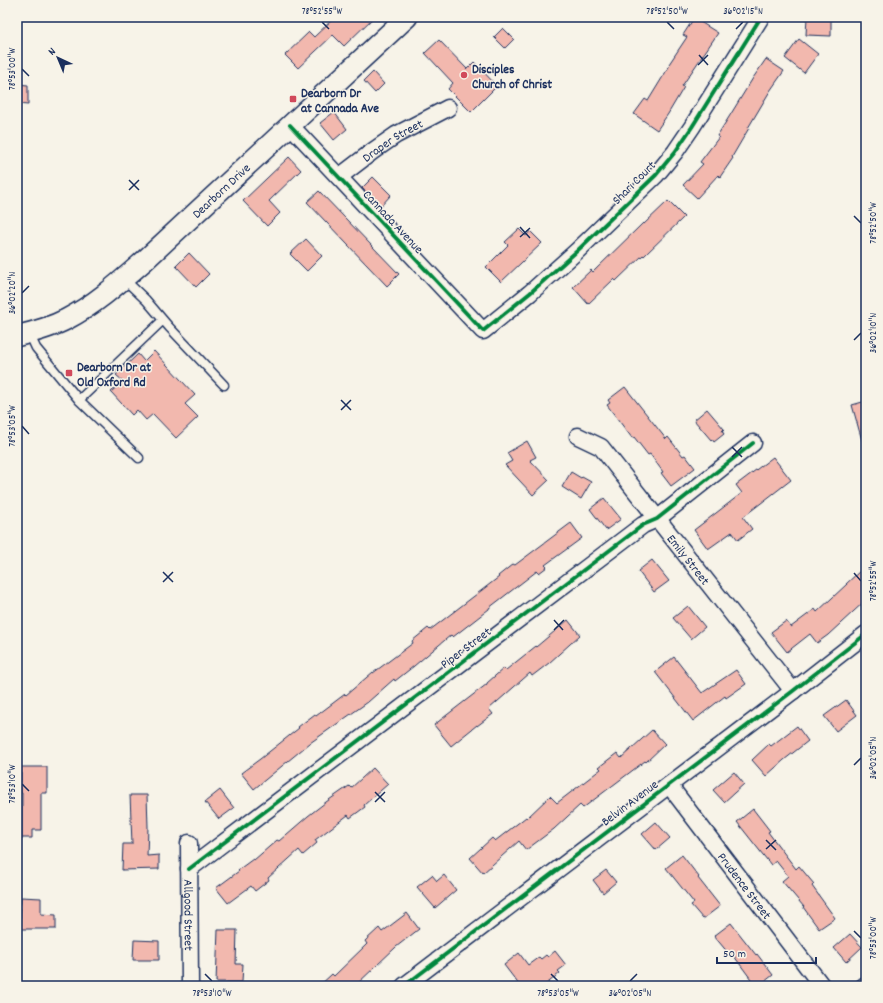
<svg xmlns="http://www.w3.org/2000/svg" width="883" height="1003" viewBox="0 0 883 1003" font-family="Dekko,sans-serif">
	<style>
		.building { fill: #f2b8ae; stroke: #1b2f5e }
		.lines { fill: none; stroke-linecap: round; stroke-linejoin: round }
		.service-casing { stroke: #1b2f5e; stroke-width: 11 }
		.minor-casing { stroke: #1b2f5e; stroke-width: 19 }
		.tertiary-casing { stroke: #1b2f5e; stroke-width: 23 }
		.service { stroke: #f7f3e8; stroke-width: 8 }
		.minor { stroke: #f7f3e8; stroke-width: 16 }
		.tertiary { stroke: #f7f3e8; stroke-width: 20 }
		.cycleway-casing { stroke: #f7f3e8; stroke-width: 6 }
		.cycleway { stroke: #00873e; stroke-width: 4 }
		.ticks { fill: none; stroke: #1b2f5e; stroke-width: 1.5 }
		.poi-dot { fill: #d1495b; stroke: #f7f3e8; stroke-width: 1.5 }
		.labels { text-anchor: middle; stroke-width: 3; stroke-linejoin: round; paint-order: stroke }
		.poi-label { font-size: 13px; font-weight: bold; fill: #1b2f5e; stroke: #f7f3e8; text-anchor: start }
		.street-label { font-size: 13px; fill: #1b2f5e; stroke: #f7f3e8 }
		.neatline { fill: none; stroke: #1b2f5e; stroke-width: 1.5 }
		.ticks-label { font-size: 10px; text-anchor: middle; fill: #1b2f5e }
	</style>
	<rect width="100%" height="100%" fill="#f7f3e8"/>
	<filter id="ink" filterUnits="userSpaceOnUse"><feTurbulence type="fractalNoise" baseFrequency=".025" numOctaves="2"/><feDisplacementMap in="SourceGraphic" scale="8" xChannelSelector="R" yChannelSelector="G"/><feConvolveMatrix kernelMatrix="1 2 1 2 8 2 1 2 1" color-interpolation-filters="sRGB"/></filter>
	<g filter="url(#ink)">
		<!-- building -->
		<path class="building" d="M335,17H374L344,46L333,35L298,68L285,55L309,32L314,37Z
			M807,17H831V36L806,35Z
			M694,18L718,33L682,86L684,87L668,114L657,130L634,114L645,99L648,101L670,65L669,64L687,37L683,35Z
			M503,28L514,39L505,48L494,37Z
			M799,39L818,54L804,73L785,58Z
			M439,40L467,69L474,62L497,86L471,112L448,89L453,83L425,53Z
			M766,59L784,71L770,91L748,128H749L732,157L733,158L720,177L718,175L697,198L683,185L703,164L700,162L719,137L717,136L729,117L753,78Z
			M373,72L384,84L375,93L364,81Z
			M17,84L28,85V105L17,104Z
			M334,112L347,129L334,140L320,123Z
			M289,157L301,170L269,201L280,213L267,226L243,201Z
			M373,177L391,195L380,207L362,188Z
			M319,191L399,274L387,286L307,202Z
			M668,201L684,217L644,256L643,255L616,281L614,279L588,304L573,287L591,270L593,272L643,223L644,224Z
			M519,229L526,236L530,231L542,243L501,282L486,267L508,245L505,242Z
			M306,239L322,256L307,271L290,254Z
			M189,253L209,274L196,287L176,266Z
			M154,351L195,395L185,404L198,417L176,438L153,414L146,420L137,410L132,415L111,392L123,381L116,375L138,354L144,361Z
			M625,387L666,439L668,437L683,456L685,455L695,468L671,486L661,473L663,472L650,454L648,455L634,437L632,438L607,405L610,403L608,400Z
			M866,401V443L863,444L852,405Z
			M707,409L724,429L722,431L724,434L714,442L712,439L711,440L694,420Z
			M527,441L536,457L530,460L549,480L533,495L505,465L512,461L507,453Z
			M773,457L791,480L743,517L752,529L738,540L732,532L708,549L694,530L742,493L736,485Z
			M571,472L581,478L582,477L591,482L581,499L562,487Z
			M604,498L621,519L606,530L590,509Z
			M571,523L582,538L545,565L547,567L539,573L537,571L489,608V609L453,637L451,635L414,666L395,681L394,679L368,702L310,743L254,789L241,773L260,759L299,728L298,727L315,714L316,716L345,694L346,695L373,672V673L413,643L412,641L428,628L430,630L499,577L498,576L513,564L515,565Z
			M652,560L669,581L654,592L638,571Z
			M860,571L866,577V600L828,635L817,643L810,634L787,652L771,632L786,621L791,627L815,609L817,612L847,584H846Z
			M688,606L705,627L691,639L673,618Z
			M568,620L580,635L549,663L532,676L530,673L489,709L493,714L477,726V725L451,746L434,725L487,684V683L504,668L506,670L536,646V647Z
			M674,657L702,693L736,670L746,684L726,698L725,696L693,721L655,672Z
			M846,700L857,715L836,731L824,716Z
			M797,726L808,741L784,760L766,776L752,760L769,744L771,746Z
			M652,730L665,744L646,762L645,761L583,808L580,805L554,829L526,850L519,841L483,873L470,858L492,838L495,841L526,817L527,818L550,796L557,803L601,769L599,767L617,753L621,758Z
			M21,767H47V793H41V830H32V838H22V793H21Z
			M373,768L388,784L364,805L365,807L350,818L348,815L315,840L317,843L303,855L299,850L268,878L269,880L255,891L251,886L228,903L216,888L239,871L238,870L253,859L254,860L277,840L279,841L308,816L326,802L349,786L351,788Z
			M734,772L744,784L724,802L713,790Z
			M220,790L234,808L219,819L205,802Z
			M130,795H147L148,827L147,856L159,855V869L122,870L123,844H132Z
			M753,809L770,831L768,832L796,869L799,866L814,884L812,886L835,918L819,929L803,907H804L782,881L788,876L776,861L771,865L737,822Z
			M656,822L670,838L656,850L642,834Z
			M682,855L699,877L698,878L720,906L703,919L691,905L694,903L666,868Z
			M606,870L616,882L603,893L593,880Z
			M432,875L437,881L444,875L456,890L435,908L417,887Z
			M21,897L41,898V914L56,915V929H20Z
			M407,913L419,929L396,947L355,986H319L332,974L334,976L367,944L365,941L379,928L382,932Z
			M731,923L756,955L757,954L773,975L759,986H756L731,952L729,954L714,936Z
			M218,930H237L236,964H243L242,982H216Z
			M850,934L862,947L846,962L834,948Z
			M134,940L159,941V960H133Z
			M555,951L566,965L558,971L560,973L544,986H520L504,965L519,953L528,965L539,957L541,959L546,955L548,957Z"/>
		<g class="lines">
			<defs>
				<path id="service" d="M124,279L146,300L169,327L224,385
					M29,333L36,348L79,400L163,320
					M79,400L139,458"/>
				<g id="minor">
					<path d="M290,125L483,331L530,293L577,251L656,175L675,152L692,127L761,17"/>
					<path id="s1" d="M339,177L373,151L396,135L448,108"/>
					<path id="s2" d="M578,436L601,447L793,691"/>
					<path id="s3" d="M669,785L822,986"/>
					<path id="s4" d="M189,843L190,986"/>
					<path d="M189,869L643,525L657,519L753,443"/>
					<path d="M404,986L793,691L866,634"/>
					<path d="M864,986L866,985"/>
				</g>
				<g id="tertiary">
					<path id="s5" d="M17,336C34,332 52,327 67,319C96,304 120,282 144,261L407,17"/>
				</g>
			</defs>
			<!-- service casing -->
			<use href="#service" class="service-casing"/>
			<!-- minor casing -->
			<use href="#minor" class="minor-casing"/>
			<!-- tertiary casing -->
			<use href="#tertiary" class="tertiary-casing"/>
			<!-- service -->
			<use href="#service" class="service"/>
			<!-- minor -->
			<use href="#minor" class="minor"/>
			<!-- tertiary -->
			<use href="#tertiary" class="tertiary"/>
			<defs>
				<path id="cycleway" d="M290,125L483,331L530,293L577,251L656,175L675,152L692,127L761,17
					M189,869L643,525L657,519L753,443
					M404,986L793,691L866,634"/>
			</defs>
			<!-- cycleway casing -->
			<use href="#cycleway" class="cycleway-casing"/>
			<!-- cycleway -->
			<use href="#cycleway" class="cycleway"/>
		</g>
	</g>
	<!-- ticks -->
	<path class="ticks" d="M322,22L329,29M667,22L674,29M736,29L743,22M699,55L708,65M698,65L708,55M22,69L29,76M129,180L139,190M129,190L139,180M854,216L861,223M520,227L530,238M520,237L530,228M22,293L29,286M854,340L861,333M341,400L351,410M341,410L351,400M22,426L29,434M732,447L742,457M732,457L742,447M163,572L173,582M854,573L861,581M163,582L173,572M554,620L563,630M554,630L564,620M854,765L861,758M22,784L29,791M375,792L385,802M375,802L385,792M766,840L776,850M766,849L776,840M854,931L861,938M205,974L212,981M551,974L558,981M630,981L637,974"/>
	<!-- markers -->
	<g class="poi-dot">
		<circle cx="464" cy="75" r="4"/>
		<rect x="289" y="95" width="8" height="8" rx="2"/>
		<rect x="65" y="369" width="8" height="8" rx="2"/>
	</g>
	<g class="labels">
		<!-- poi labels -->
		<g class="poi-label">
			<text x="472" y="73">Disciples<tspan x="472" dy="15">Church of Christ</tspan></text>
			<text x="301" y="97">Dearborn Dr<tspan x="301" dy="15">at Cannada Ave</tspan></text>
			<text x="77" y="371">Dearborn Dr at<tspan x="77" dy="15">Old Oxford Rd</tspan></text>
		</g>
		<!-- street labels -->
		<g class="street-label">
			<text dy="5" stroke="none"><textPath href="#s1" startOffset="65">Draper Street</textPath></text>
			<text transform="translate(633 182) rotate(-45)" y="5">Shari Court</text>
			<text dy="5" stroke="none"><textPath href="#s5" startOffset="254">Dearborn Drive</textPath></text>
			<text transform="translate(394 221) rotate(47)" y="5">Cannada Avenue</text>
			<text dy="5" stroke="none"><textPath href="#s2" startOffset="168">Emily Street</textPath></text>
			<text transform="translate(465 647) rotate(-37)" y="5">Piper Street</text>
			<text transform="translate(629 802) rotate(-37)" y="5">Belvin Avenue</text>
			<text dy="5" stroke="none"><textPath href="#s3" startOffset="126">Prudence Street</textPath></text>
			<text dy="5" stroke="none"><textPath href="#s4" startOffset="72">Allgood Street</textPath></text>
		</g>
	</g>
	<!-- margin -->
	<rect width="883" height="1003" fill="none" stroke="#f7f3e8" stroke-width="44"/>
	<!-- north arrow -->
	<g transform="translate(58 58) rotate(316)" stroke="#f7f3e8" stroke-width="3" paint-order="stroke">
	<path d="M0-3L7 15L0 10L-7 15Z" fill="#1b2f5e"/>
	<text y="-6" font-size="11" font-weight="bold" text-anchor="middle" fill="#1b2f5e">N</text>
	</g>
	<!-- scale -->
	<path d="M717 957v6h99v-6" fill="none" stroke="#1b2f5e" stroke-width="2"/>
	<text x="723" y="957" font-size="12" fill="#1b2f5e" stroke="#f7f3e8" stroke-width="3" paint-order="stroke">50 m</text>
	<rect x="22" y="22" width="839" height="959" class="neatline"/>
	<g class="ticks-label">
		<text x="322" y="14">78°52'55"W</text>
		<text x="667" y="14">78°52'50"W</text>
		<text x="743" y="14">36°02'15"N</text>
		<text transform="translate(11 69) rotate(-90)" y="4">78°53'00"W</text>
		<text transform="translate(872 223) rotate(-90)" y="4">78°52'50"W</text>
		<text transform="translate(11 293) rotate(-90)" y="4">36°02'20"N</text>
		<text transform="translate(872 333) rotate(-90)" y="4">36°02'10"N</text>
		<text transform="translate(11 426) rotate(-90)" y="4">78°53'05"W</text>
		<text transform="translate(872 581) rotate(-90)" y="4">78°52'55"W</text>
		<text transform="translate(872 758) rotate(-90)" y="4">36°02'05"N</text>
		<text transform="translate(11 784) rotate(-90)" y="4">78°53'10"W</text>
		<text transform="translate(872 938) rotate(-90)" y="4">78°53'00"W</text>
		<text x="212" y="996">78°53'10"W</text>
		<text x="558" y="996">78°53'05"W</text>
		<text x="630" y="996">36°02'05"N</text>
	</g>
</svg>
